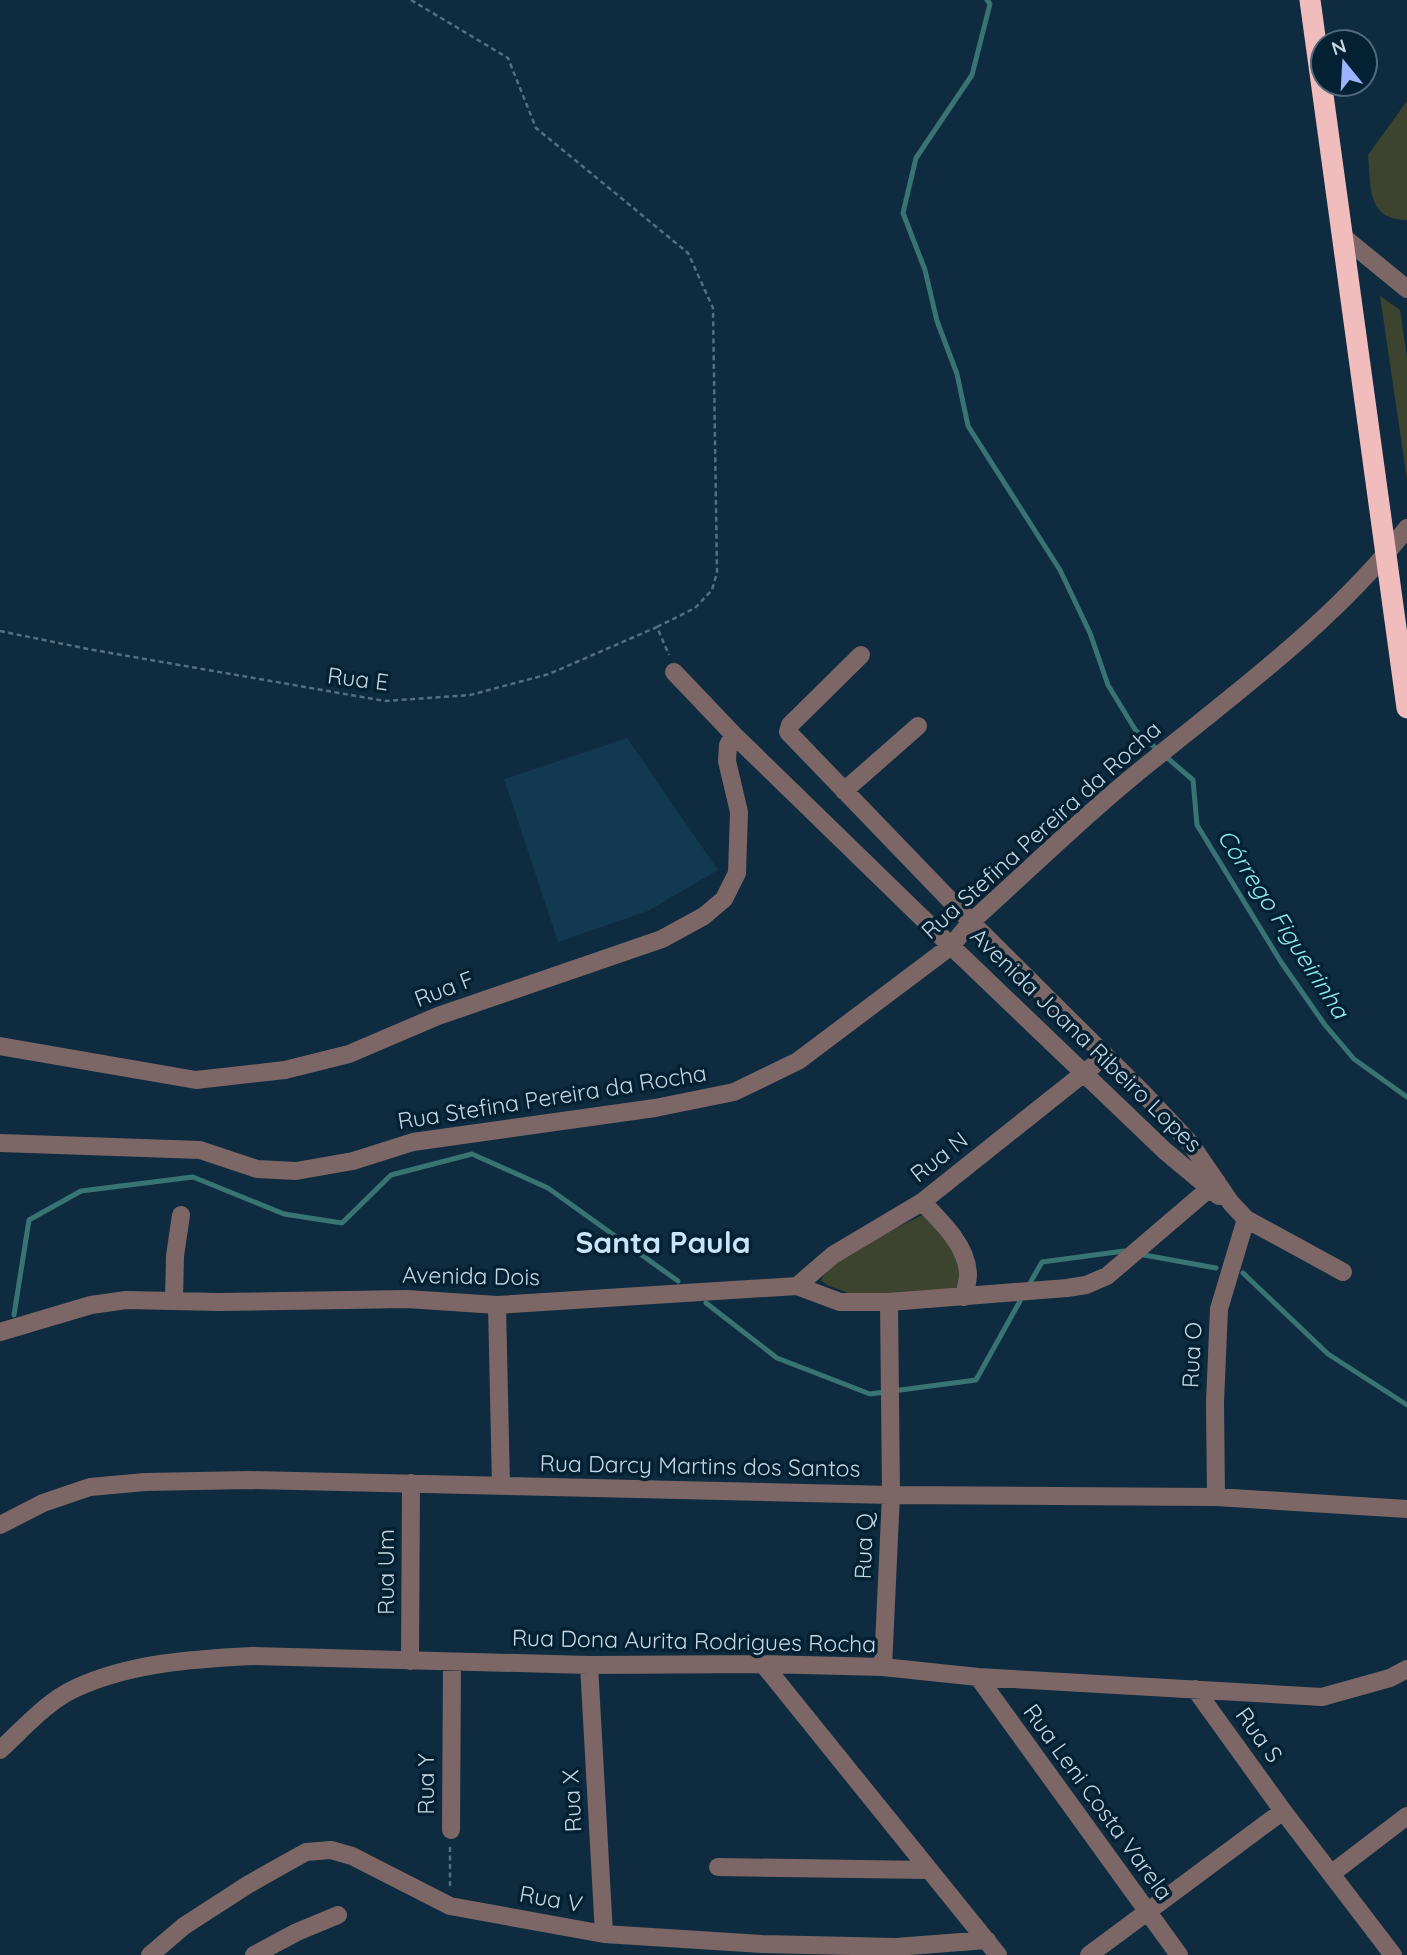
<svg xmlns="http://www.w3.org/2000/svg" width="1407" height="1955" viewBox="0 0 1407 1955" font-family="Quicksand,sans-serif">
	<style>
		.built { fill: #12394f }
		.green { fill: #3c442f }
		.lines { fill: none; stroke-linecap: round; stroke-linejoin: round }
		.stream { stroke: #397475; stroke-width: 5 }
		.path { stroke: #566e7f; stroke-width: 2.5; stroke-dasharray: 5 3.5; stroke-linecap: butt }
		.minor { stroke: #7c6766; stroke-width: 18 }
		.highway { stroke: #f1bcbc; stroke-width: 21 }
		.labels { text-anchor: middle; stroke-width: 7; stroke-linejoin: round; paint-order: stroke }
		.street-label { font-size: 23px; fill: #c5d6e2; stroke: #042134 }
		.water-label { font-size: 24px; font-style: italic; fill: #8cecee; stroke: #042134 }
		.district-label { font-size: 30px; font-weight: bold; fill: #cae5fa; stroke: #042134 }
	</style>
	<rect width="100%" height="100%" fill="#0e2b3f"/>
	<!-- built -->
	<path class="built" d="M627,738L718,870L648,911L558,942L504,779Z"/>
	<!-- green -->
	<path class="green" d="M1407,101V220C1366,220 1371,185 1368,155Z
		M1380,296L1400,310L1407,358V480Z
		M922,1215L939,1229L962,1264L957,1293H848L827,1285L821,1280C833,1257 897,1228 922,1215Z"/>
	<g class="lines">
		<!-- stream -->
		<path class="stream" d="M987,0L990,4L972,75L916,158L903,213L925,270L937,321L957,374L968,426L1060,570L1090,633L1108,685L1136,731L1193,780L1197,825L1281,962L1325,1025L1354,1059L1407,1097
			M1144,1255L1216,1268
			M1243,1273L1328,1354L1407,1405
			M1030,1283L1042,1262L1124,1251
			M706,1303L777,1358L870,1394L976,1380L1020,1301
			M14,1315L29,1220L81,1191L193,1177L284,1214L342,1223L391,1175L472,1154L548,1188L678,1281"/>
		<!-- path -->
		<path class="path" d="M411,0L508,58L536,128L688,253L713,308L717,573L712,590L695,608L657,627
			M0,631L88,649L385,701L470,695L549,674L657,627L669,655
			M450,1886V1847"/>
		<!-- minor -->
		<path class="minor" d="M1341,235L1407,289
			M861,655L790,725L788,732L971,922L1143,1093L1190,1143L1231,1203L1246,1219L1343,1272
			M674,672L734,735L951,946L1165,1151L1219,1196
			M844,791L918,726
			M0,1046L196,1080L285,1070L349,1054L438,1016L662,939L704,916L724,899L737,873L739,812L727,761L728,745L734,735
			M0,1143L200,1150L257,1169L296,1171L353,1161L413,1142L655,1108L734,1092L798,1061L951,946L971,922C1031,868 1090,810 1153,760C1242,688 1336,619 1407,528
			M922,1202C941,1221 968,1247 968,1275C968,1282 965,1290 964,1297
			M797,1286L833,1255L922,1202L1094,1065
			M174,1300L175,1256L181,1215
			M497,1305L501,1486
			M0,1332L91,1305L126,1300L219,1302L407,1299L497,1305L797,1286L840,1302H889L1067,1288L1086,1285L1107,1276L1217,1182
			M1216,1497L1215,1402L1219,1309L1246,1219
			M0,1525L43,1503L90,1487L145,1482L249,1480L891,1495L1216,1497L1407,1509
			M410,1661L411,1483
			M763,1664L998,1955
			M589,1665L604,1934
			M883,1667L891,1495L889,1302
			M978,1677L1179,1955
			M1195,1689L1283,1811L1393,1955
			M0,1750C23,1729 47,1701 76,1688C130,1663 193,1659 252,1656L589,1665L763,1664L883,1667L978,1677L1322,1697L1390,1678L1407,1669
			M451,1830L452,1662
			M718,1867L929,1870
			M1331,1874L1407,1816
			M150,1955L184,1926L249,1884L306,1852L331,1850L352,1856L450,1906L604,1934L762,1944L896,1947L987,1940
			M254,1955L297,1932L338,1915
			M1089,1955L1283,1811"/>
		<!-- highway -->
		<path class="highway" d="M1310,0L1407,708"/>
	</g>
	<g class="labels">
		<!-- street labels -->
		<g class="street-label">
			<text transform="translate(358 679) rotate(7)" y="8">Rua E</text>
			<text transform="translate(1041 830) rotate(-42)" y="8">Rua Stefina Pereira da Rocha</text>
			<text transform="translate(444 989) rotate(-21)" y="8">Rua F</text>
			<text transform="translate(1086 1040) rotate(44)" y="8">Avenida Joana Ribeiro Lopes</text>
			<text transform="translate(552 1097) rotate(-9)" y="8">Rua Stefina Pereira da Rocha</text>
			<text transform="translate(939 1157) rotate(-38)" y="8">Rua N</text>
			<text transform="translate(471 1276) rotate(1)" y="8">Avenida Dois</text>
			<text transform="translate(1192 1355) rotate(-87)" y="8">Rua O</text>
			<text transform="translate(700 1466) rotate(1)" y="8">Rua Darcy Martins dos Santos</text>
			<text transform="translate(864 1546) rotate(-88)" y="8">Rua Q</text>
			<text transform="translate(386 1572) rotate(-90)" y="8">Rua Um</text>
			<text transform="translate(694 1641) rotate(1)" y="8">Rua Dona Aurita Rodrigues Rocha</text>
			<text transform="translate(1259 1735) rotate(54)" y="8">Rua S</text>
			<text transform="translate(426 1784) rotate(-90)" y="8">Rua Y</text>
			<text transform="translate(572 1801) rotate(-93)" y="8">Rua X</text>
			<text transform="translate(1098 1802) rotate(54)" y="8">Rua Leni Costa Varela</text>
			<text transform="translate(551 1899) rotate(10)" y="8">Rua V</text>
		</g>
		<!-- water labels -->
		<g class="water-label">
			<text transform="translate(1283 924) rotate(57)" y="8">Córrego Figueirinha</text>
		</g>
		<!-- district labels -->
		<g class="district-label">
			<text x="663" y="1253">Santa Paula</text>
		</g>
	</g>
	<!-- north arrow -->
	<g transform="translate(1344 63) rotate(342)"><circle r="33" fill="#042134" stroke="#51697a" stroke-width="2"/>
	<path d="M0-5L12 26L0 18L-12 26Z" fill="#9cb4fd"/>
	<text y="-10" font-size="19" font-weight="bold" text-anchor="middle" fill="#c5d6e2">N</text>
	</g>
</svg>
